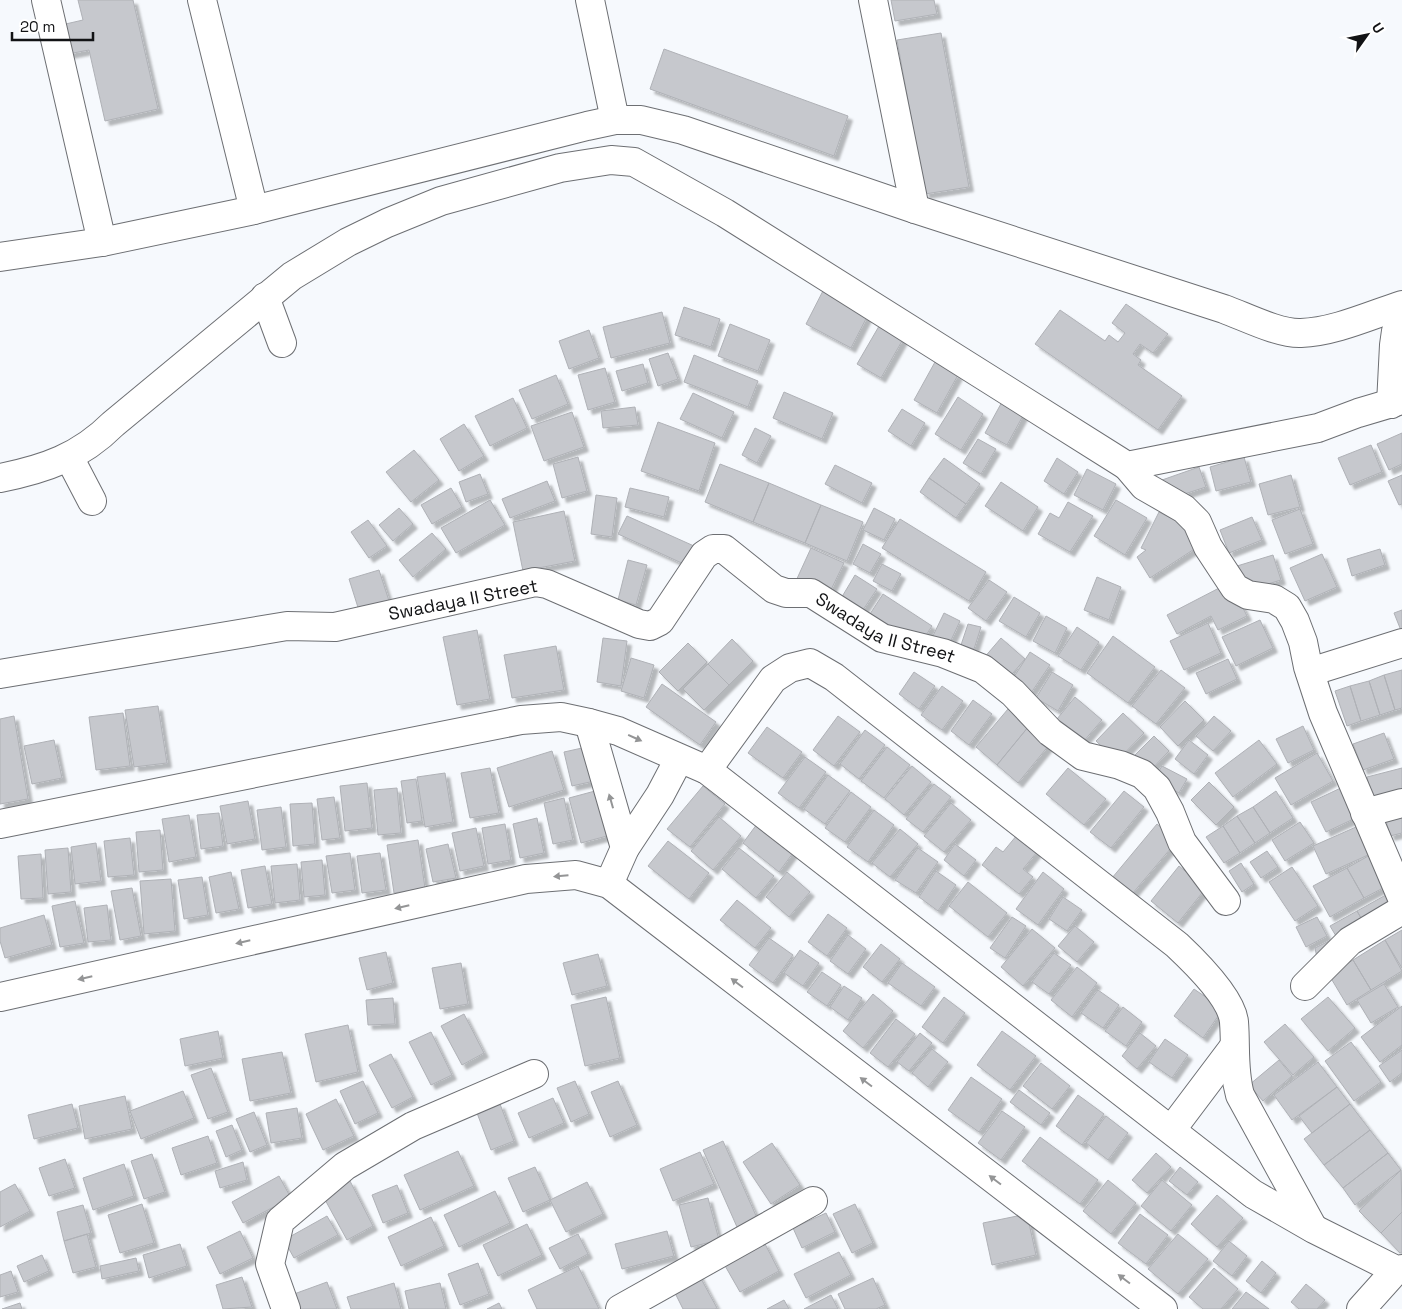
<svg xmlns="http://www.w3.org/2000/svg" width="1402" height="1309" viewBox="0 0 1402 1309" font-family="'Space Grotesk',sans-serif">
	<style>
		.building { fill: #c6c8cd; stroke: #afb1b6; filter: url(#shadow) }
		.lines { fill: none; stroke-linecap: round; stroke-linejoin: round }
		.minor-casing { stroke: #6d6f73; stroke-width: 30 }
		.minor { stroke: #fff; stroke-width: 28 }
		.oneway { fill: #949596 }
		.labels { text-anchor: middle; stroke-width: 4.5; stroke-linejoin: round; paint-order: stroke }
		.street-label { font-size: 18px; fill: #121315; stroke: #fff }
	</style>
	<defs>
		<filter id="shadow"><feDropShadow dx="4.5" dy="4.5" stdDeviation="1" flood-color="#0004"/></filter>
	</defs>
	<rect width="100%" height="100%" fill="#f6f9fd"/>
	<!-- building -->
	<path class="building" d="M78,0H133L158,109L105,121L89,50L63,55L57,26L83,20Z
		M891,0H934L937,14L895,21Z
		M941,33L969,187L925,194L897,40Z
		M664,49L848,116L834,156L650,89Z
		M826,285L871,309L851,348L806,324Z
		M1126,304L1168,334L1153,353L1140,344L1133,354L1141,360L1138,365L1182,396L1158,430L1035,344L1060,310L1105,341L1109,335L1118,342L1125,333L1112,323Z
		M684,307L720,319L711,347L675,335Z
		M662,312L670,343L611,358L603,327Z
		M882,321L906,334L881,378L857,364Z
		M730,324L770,340L758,371L718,356Z
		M589,330L599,358L569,369L559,341Z
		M668,353L678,379L658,386L649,359Z
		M694,355L758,381L748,407L684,382Z
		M935,362L958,375L937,413L914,400Z
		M643,364L648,383L622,391L616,371Z
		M605,368L615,402L588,410L578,375Z
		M556,375L568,404L532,419L519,390Z
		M784,392L833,413L822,439L773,418Z
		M693,393L734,412L722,438L680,419Z
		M958,397L983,414L961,450L935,434Z
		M513,398L527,428L490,446L475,416Z
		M1003,400L1025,412L1007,445L985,433Z
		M635,407L638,425L603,428L601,411Z
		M902,409L925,423L911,446L888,431Z
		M572,412L584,447L544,461L531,426Z
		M658,422L715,443L699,491L641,471Z
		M464,424L484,456L459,471L440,439Z
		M755,428L771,436L757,463L742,455Z
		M1402,433V464L1389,470L1377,444Z
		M978,439L996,449L981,474L963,463Z
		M1371,445L1382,472L1350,485L1338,458Z
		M414,450L439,480L411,502L386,472Z
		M578,457L587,491L562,498L553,464Z
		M1244,457L1251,482L1216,491L1210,467Z
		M944,458L980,484L966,504L929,478Z
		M1057,458L1078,472L1064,494L1044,481Z
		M720,464L769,483L753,522L705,502Z
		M835,465L872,483L862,503L825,484Z
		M1199,467L1206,487L1169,499L1162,480Z
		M1087,469L1116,484L1103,510L1074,495Z
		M480,474L488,494L466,502L459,482Z
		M1291,475L1300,507L1268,515L1259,484Z
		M1402,475V504L1399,505L1388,481Z
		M929,478L966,504L956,518L920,492Z
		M547,481L555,501L510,518L502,499Z
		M1001,482L1038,507L1023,531L985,506Z
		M769,483L821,505L805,543L753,522Z
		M451,488L462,507L432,524L421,505Z
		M630,488L669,497L664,517L625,507Z
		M596,495L617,498L612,537L591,534Z
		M490,500L505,525L456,553L441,528Z
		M1116,500L1147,518L1125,555L1094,536Z
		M1068,502L1093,516L1070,552L1038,534L1050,513L1059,518Z
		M821,505L863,522L847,561L805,543Z
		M399,508L413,524L393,541L379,525Z
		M874,508L895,519L884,540L863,530Z
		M1300,509L1313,544L1285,554L1272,520Z
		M564,511L575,561L523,571L513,522Z
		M1159,512L1184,525L1199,546L1150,578L1137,557L1146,550L1141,548Z
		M627,516L694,546L686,565L618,534Z
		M1252,517L1262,540L1229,553L1220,530Z
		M900,519L986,572L969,601L882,548Z
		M368,520L387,546L369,558L351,532Z
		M432,533L446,549L413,577L399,560Z
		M863,544L881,554L870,573L853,564Z
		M811,548L844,563L827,598L795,583Z
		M1380,549L1385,565L1352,576L1347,559Z
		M1322,554L1337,587L1305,601L1290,568Z
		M1273,555L1281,580L1245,591L1237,566Z
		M628,560L647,565L636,605L618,600Z
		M882,564L901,574L892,591L873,581Z
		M379,570L391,607L361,617L349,579Z
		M855,575L877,589L861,613L840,600Z
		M1097,577L1121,587L1109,620L1084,610Z
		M989,580L1007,592L986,621L968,608Z
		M1223,586L1238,598L1247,616L1218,630L1211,616L1177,634L1167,615Z
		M883,594L932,626L919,646L870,614Z
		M1014,597L1040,613L1026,637L999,621Z
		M1402,610V633L1394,613Z
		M944,613L960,621L947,649L930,642Z
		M1046,616L1067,628L1055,653L1033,641Z
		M1260,620L1273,648L1236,666L1222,637Z
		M1208,623L1221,653L1184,670L1170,641Z
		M968,624L981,627L974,649L961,645Z
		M1077,627L1099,642L1081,670L1058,656Z
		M477,630L490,699L457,705L443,637Z
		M1113,636L1155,667L1128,703L1087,673Z
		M603,638L627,641L621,686L597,682Z
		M1001,638L1025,659L1007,680L983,659Z
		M732,639L753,661L729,685L708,664Z
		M688,643L707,662L678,691L659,672Z
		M556,646L564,690L512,698L504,655Z
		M1030,652L1050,665L1031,693L1012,680Z
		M631,658L654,665L644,698L621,691Z
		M1228,659L1237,679L1206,694L1196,673Z
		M708,664L729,685L704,710L683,689Z
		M1161,670L1185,688L1156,724L1132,706Z
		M1402,670V708L1395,710L1384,675Z
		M914,672L935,686L919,709L899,694Z
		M1052,672L1073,685L1058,711L1036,698Z
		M1384,675L1395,710L1380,715L1369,681Z
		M1369,681L1380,715L1361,721L1350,686Z
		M662,684L716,722L700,745L646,707Z
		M942,686L963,701L942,730L921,715Z
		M1350,686L1361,721L1347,726L1335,691Z
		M1075,697L1102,720L1083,742L1057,719Z
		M973,700L992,714L969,745L951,731Z
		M1185,701L1204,720L1178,746L1160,727Z
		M158,706L167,763L134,767L125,710Z
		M1008,709L1029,726L997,765L976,747Z
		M123,713L130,766L96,770L89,717Z
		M1123,713L1144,733L1117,761L1096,741Z
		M14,716L28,799L0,804V719Z
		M838,716L860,732L834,766L813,750Z
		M1214,716L1231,731L1213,751L1196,736Z
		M1029,726L1050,744L1018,783L997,765Z
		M1303,726L1314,750L1288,763L1276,739Z
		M767,727L802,752L783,778L748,753Z
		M865,730L885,745L859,779L840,764Z
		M1384,733L1394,759L1363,770L1353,744Z
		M1154,736L1169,751L1148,773L1132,758Z
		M54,740L62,778L32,784L24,746Z
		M1189,740L1208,755L1194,774L1175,759Z
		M1259,740L1277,764L1233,797L1215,773Z
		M591,746L599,780L572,786L564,752Z
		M887,747L910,765L884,798L861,781Z
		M552,751L564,790L509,807L497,768Z
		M1317,753L1333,781L1291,805L1275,778Z
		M805,757L826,772L799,808L778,793Z
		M912,766L931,782L904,815L885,799Z
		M1162,766L1187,779L1179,793L1154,779Z
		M490,768L499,813L470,818L461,773Z
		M1068,768L1106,799L1084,825L1046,794Z
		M1402,768V798L1374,805L1367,777Z
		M445,773L453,822L425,827L417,777Z
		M828,775L850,791L825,824L804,809Z
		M416,779L422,821L407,823L401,781Z
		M1209,782L1234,807L1216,825L1191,800Z
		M367,783L372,828L345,831L340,786Z
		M934,784L951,797L923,832L906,819Z
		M703,786L725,804L690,847L667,829Z
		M1345,786L1360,816L1326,832L1311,802Z
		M397,788L401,833L378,835L374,790Z
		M595,791L607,836L581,843L569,798Z
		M1124,791L1144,807L1111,848L1090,832Z
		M1276,791L1293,818L1270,833L1253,807Z
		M851,792L871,807L845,842L825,828Z
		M334,797L340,838L322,840L317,799Z
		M564,798L573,840L553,844L544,803Z
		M248,801L255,839L227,844L220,806Z
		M312,803L315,844L293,846L290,804Z
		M951,803L971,820L944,852L924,836Z
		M281,807L286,847L262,850L257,810Z
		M1253,807L1270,833L1255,843L1237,816Z
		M1402,807V833L1390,836L1384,812Z
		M874,810L894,825L868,862L847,847Z
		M219,813L223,846L201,849L197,815Z
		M189,815L196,857L169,862L162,819Z
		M1237,816L1255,843L1240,853L1223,826Z
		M719,817L741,836L713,870L691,851Z
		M537,818L544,853L520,858L513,824Z
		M1300,822L1314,843L1285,861L1272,840Z
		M1365,823L1377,851L1326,874L1313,846Z
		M505,824L511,860L488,864L482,828Z
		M757,824L793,853L779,872L743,843Z
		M1157,824L1177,841L1127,900L1107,884Z
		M1223,826L1240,853L1224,863L1206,837Z
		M476,828L484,866L460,871L452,833Z
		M900,829L918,844L890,877L872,863Z
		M160,830L163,870L139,872L136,832Z
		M1017,835L1037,852L1023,869L1033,877L1019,894L982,865L996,847L1003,852Z
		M130,838L134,875L108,877L104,841Z
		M418,840L425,888L394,893L387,845Z
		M668,841L709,873L689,899L648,866Z
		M96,843L101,881L75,884L71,847Z
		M448,844L456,878L433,882L426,849Z
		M955,844L976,860L964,876L944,860Z
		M68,848L71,892L48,894L45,850Z
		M739,848L774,876L756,898L722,869Z
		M918,848L938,862L916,893L895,880Z
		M1267,851L1278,867L1261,878L1250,862Z
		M350,853L355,890L332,893L326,856Z
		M380,853L386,890L362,893L357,856Z
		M41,854L43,898L21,899L18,856Z
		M1370,855L1387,886L1364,898L1347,868Z
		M322,860L325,895L304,897L301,862Z
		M1241,863L1254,884L1242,892L1229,871Z
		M297,864L300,900L275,903L271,866Z
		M265,866L272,904L248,908L241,870Z
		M1179,866L1206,888L1178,923L1151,901Z
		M1292,867L1318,906L1295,921L1269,882Z
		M1347,868L1364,898L1330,917L1313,886Z
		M936,871L956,885L938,911L919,897Z
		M231,872L239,909L216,913L209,877Z
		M787,872L810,892L789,917L766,897Z
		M1043,872L1064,889L1038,925L1016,909Z
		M202,877L208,915L184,919L178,880Z
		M171,879L175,931L144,934L140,881Z
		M968,882L1007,913L988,937L949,906Z
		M132,888L141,936L120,940L111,891Z
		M1393,891L1401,907L1365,925L1357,911Z
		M1063,897L1082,910L1067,931L1049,919Z
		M737,900L771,928L755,948L720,920Z
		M75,901L84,943L60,947L52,906Z
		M107,905L111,940L88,942L84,908Z
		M1357,911L1365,925L1339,941L1330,926Z
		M828,914L847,928L827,956L808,942Z
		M44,915L52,945L5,958L0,941V928Z
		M1012,917L1026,926L1005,958L990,948Z
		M1317,917L1327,936L1306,947L1296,927Z
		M1075,926L1094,942L1077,962L1058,946Z
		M1032,929L1055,948L1023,986L1001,967Z
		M1402,930V968L1385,940Z
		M848,935L866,949L848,974L830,961Z
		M769,938L793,955L773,983L749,965Z
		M1331,940L1317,958L1315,948Z
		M1385,940L1402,971L1371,990L1353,960Z
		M881,944L900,959L882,982L863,967Z
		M800,950L819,963L803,986L784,973Z
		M386,952L393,983L367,990L359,958Z
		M1054,953L1071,965L1049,994L1032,982Z
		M598,954L607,986L572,995L563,963Z
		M1353,960L1371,990L1347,1005L1329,975Z
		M461,963L468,1004L440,1009L432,968Z
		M902,963L935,987L921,1006L888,983Z
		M1077,967L1097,983L1072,1017L1051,1000Z
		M822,972L841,985L827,1006L807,992Z
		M1384,984L1398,1007L1371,1023L1357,1000Z
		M844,986L862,998L848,1020L830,1007Z
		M1194,989L1223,1009L1203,1038L1174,1016Z
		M1098,990L1119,1005L1103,1028L1081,1013Z
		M873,994L893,1011L863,1048L843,1031Z
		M606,997L620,1058L585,1066L571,1005Z
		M944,997L965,1013L943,1043L922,1027Z
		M1328,997L1355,1028L1328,1051L1301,1019Z
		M393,998L395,1024L368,1025L366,1000Z
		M1402,1006V1045L1380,1062L1361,1037Z
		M1123,1007L1142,1022L1126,1046L1105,1031Z
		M464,1014L484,1053L462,1065L441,1026Z
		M896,1019L915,1034L888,1067L870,1053Z
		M1285,1024L1314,1057L1293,1075L1264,1042Z
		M348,1025L358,1072L316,1082L305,1034Z
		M218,1031L223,1058L185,1066L180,1039Z
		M1002,1031L1036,1056L1010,1090L977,1065Z
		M431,1032L452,1075L431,1085L409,1042Z
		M920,1033L932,1043L909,1071L897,1062Z
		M1140,1033L1156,1046L1137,1069L1122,1056Z
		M1165,1039L1188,1055L1172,1078L1149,1062Z
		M1351,1042L1381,1082L1354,1101L1325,1061Z
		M932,1049L948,1062L928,1087L912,1073Z
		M1402,1050V1073L1390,1082L1379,1066Z
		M282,1052L291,1093L250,1101L242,1059Z
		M391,1054L413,1097L392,1108L369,1065Z
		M1279,1060L1292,1076L1263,1101L1249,1085Z
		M1318,1062L1337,1087L1292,1120L1274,1095Z
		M1041,1063L1070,1086L1052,1109L1023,1086Z
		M211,1068L228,1112L208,1119L191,1075Z
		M971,1077L1002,1099L979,1132L948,1110Z
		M363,1081L378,1113L355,1124L340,1091Z
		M575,1081L589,1114L571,1122L557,1088Z
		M618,1081L637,1125L610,1137L591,1092Z
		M1337,1087L1350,1104L1312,1133L1299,1116Z
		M1019,1090L1050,1113L1041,1125L1010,1102Z
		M183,1091L194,1118L141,1139L130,1111Z
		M1078,1095L1104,1114L1082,1145L1056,1126Z
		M125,1096L132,1129L85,1139L79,1106Z
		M553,1098L564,1123L529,1138L518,1113Z
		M336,1099L354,1136L323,1150L306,1114Z
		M72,1104L78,1128L34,1139L28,1115Z
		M500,1104L514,1141L491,1150L477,1113Z
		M1350,1104L1370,1130L1324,1165L1304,1139Z
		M297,1108L302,1138L271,1143L266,1113Z
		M1002,1111L1025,1127L1001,1160L978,1143Z
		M254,1112L267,1145L250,1152L236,1119Z
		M1106,1116L1128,1133L1108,1160L1086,1143Z
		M232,1125L242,1150L226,1157L216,1131Z
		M1370,1130L1388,1153L1343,1188L1324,1165Z
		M208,1136L217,1163L181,1175L172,1148Z
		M1040,1137L1098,1180L1080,1204L1022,1161Z
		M723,1141L757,1218L737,1227L703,1150Z
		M772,1143L800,1185L771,1204L743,1162Z
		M458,1151L474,1186L420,1210L404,1175Z
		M700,1152L714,1184L673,1201L660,1169Z
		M1156,1153L1171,1167L1147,1193L1132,1180Z
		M1388,1153L1401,1170L1355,1205L1343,1188Z
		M152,1154L165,1192L144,1199L131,1161Z
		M65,1159L75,1188L49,1196L39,1168Z
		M243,1162L247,1180L220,1188L215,1171Z
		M124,1164L134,1196L93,1210L83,1178Z
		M535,1167L550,1200L523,1212L508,1178Z
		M1180,1167L1198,1182L1187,1195L1169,1181Z
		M1401,1170L1402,1212L1381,1233L1359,1211Z
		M279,1176L291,1198L243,1223L232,1202Z
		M1108,1180L1136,1203L1111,1234L1083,1211Z
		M1162,1180L1192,1205L1171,1231L1141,1206Z
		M350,1181L373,1226L347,1240L323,1196Z
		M587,1182L603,1214L566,1232L550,1200Z
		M15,1184L30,1211L0,1227V1192Z
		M397,1185L408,1213L383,1223L372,1195Z
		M495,1191L510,1223L459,1247L444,1215Z
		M1217,1195L1243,1218L1217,1247L1191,1224Z
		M708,1198L719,1240L691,1247L679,1205Z
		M142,1204L154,1243L120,1253L108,1215Z
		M855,1204L873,1243L852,1253L833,1214Z
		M83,1205L91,1233L64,1241L57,1212Z
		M1402,1212V1252L1400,1253L1381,1233Z
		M826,1213L835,1232L802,1248L793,1228Z
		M1027,1214L1036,1255L992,1265L983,1223Z
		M1140,1214L1168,1235L1146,1264L1118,1243Z
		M327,1216L338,1235L294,1258L284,1240Z
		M431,1217L444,1246L401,1266L388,1237Z
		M527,1224L542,1255L498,1276L483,1245Z
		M240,1231L253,1258L220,1274L207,1247Z
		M667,1231L674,1256L622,1269L615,1244Z
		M87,1234L96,1267L73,1273L64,1241Z
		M578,1234L588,1254L560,1269L549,1248Z
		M1178,1234L1208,1259L1178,1294L1148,1269Z
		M1229,1241L1247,1256L1232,1276L1213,1261Z
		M764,1242L779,1271L740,1292L724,1264Z
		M180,1244L187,1266L149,1278L143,1255Z
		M839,1252L851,1275L806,1298L794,1274Z
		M42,1255L49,1271L24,1282L17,1266Z
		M136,1258L139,1271L102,1279L100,1266Z
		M1262,1261L1276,1273L1261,1293L1246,1281Z
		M478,1263L489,1294L460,1305L448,1274Z
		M578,1266L599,1309H537L528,1290Z
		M1214,1268L1238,1289L1221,1309H1203L1189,1297Z
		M11,1271L18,1292L0,1297V1275Z
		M698,1273L717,1308L715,1309H683L672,1287Z
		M242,1277L252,1307L223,1309L216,1285Z
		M873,1278L885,1305L876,1309H845L838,1294Z
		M327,1282L337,1309H300L294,1294Z
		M394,1283L401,1309H351L347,1297Z
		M440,1283L446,1309H409L405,1291Z
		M1306,1284L1325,1300L1317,1309H1299L1291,1302Z
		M1246,1292L1269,1309H1232Z
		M831,1295L838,1309H804Z
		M784,1300L789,1309H767Z
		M20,1303L22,1309H2Z
		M499,1303L502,1309H487Z"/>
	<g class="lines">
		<defs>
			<g id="minor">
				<path d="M46,0L102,242"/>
				<path d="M202,0L254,210"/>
				<path d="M590,0L615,120"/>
				<path d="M873,0L915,209"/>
				<path d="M0,257L102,242L254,210L587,126L615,120H641L683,130L915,209L1224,309C1246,317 1279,334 1301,333C1334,332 1371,315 1402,305"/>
				<path d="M265,297L282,343"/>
				<path d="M1391,404L1394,345L1396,331L1402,326"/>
				<path d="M69,457L92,501"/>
				<path d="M1127,466L1144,486L1184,509L1197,522L1208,547L1235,588L1248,595L1274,599L1287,607L1295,621L1303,642L1308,667L1323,713L1402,898"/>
				<path d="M0,478C45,469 80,457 113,424L292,276L348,242L387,223L441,201L560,168L611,160L634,162L725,213L1127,466L1318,428L1358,413L1402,400"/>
				<path d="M1310,672L1402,643"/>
				<path id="s1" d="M0,674L287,626L335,627L535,582L547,584L639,624L650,626L660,621L704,555L713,549H724L774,589L786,593H811L882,638L943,653L983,669L1013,693L1050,732L1083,756L1120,765L1142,774L1157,788L1170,812L1182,842L1226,901"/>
				<path d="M589,723L625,848"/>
				<path d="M707,770L773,679L790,668L810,663L834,677L1177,945C1194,961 1232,998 1234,1022C1236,1047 1233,1070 1240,1095L1313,1228"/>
				<path d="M1365,813L1402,803"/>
				<path d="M0,824L521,720L561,717L589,723L618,731L707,770L1253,1194L1314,1229L1396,1270L1402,1269"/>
				<path d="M609,884L625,848L660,795L679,759"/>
				<path d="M1305,986L1350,941L1402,910"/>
				<path d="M0,997L526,879L576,875L609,884L1163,1309"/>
				<path d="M1172,1129L1233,1048"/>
				<path d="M286,1309L270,1264L280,1221L345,1166L413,1126L534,1074"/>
				<path d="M620,1309L813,1201"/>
				<path d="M1361,1309L1396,1270"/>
			</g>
		</defs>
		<!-- minor casing -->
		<use href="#minor" class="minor-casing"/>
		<!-- minor -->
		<use href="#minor" class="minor"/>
	</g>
	<!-- one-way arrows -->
	<defs><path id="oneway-solid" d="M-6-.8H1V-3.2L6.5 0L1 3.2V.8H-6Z" transform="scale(1.25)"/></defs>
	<g class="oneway">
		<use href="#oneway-solid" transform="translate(635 738) rotate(24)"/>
		<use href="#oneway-solid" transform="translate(611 801) rotate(-106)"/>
		<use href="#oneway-solid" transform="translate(561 876) rotate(175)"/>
		<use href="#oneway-solid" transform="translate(402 907) rotate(167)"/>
		<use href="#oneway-solid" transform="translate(243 942) rotate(167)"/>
		<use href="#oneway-solid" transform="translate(85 978) rotate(167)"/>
		<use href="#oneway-solid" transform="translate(737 983) rotate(-143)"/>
		<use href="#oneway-solid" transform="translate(866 1082) rotate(-143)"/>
		<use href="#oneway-solid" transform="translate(995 1180) rotate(-143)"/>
		<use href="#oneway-solid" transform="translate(1124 1279) rotate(-143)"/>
	</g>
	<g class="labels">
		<!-- street labels -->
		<g class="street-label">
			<text transform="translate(463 600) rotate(-11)" y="6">Swadaya II Street</text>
			<text dy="6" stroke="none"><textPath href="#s1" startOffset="965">Swadaya II Street</textPath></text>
		</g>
	</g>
	<!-- north arrow -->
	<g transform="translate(1367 35) rotate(57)" stroke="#ffffff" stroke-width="4" paint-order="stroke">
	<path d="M0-4L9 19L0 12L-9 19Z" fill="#121315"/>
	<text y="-8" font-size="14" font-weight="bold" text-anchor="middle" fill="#121315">U</text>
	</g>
	<!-- scale -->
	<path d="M12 32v8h81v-8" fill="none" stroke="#121315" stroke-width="2.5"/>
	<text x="20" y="32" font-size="15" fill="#121315" stroke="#ffffff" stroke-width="4" paint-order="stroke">20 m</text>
</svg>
